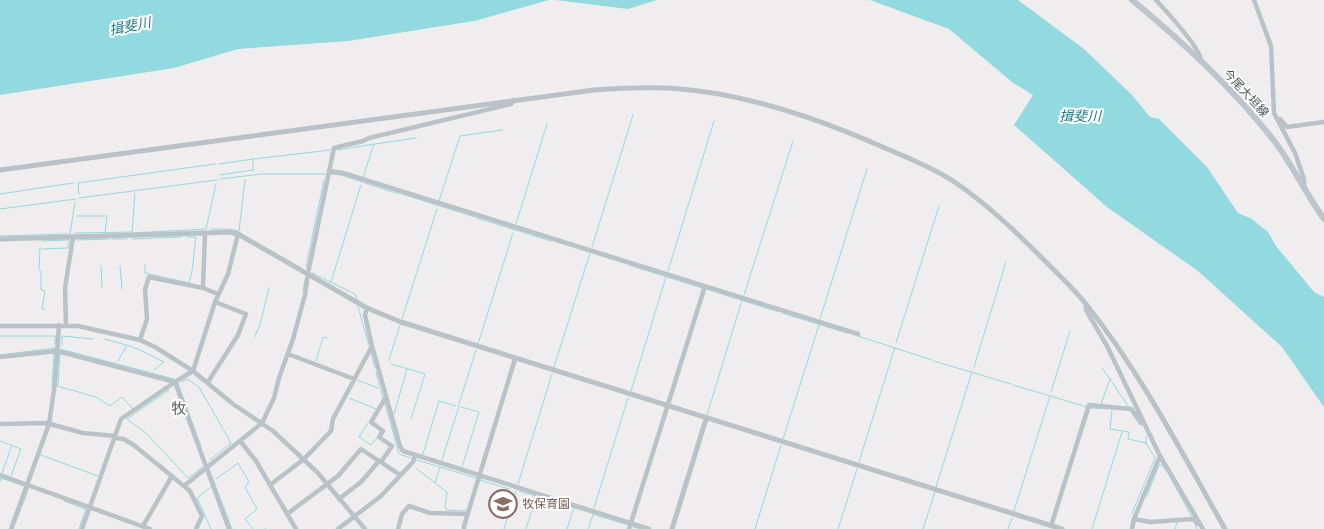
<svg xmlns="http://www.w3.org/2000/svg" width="1324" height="529" viewBox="0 0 1324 529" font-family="Commissioner,'Noto Sans JP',sans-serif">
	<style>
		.water { fill: #92d9e0 }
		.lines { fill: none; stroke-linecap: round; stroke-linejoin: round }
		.stream { stroke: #92d9e0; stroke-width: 1 }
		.minor { stroke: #b9c3c7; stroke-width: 4.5 }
		.tertiary { stroke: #b9c3c7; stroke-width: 5 }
		.secondary { stroke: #bac5cc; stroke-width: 6 }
		.labels { text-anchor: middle; stroke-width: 4; stroke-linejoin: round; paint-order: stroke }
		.street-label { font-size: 12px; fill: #475257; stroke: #fff }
		.education-label { font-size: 12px; fill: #785e54; stroke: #fff; text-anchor: start }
		.water-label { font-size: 14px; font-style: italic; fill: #1c7e87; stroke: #fff }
		.quarter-label { font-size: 15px; fill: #5a5e60; stroke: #fff }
	</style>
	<rect width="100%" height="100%" fill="#efeded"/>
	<!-- water -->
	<path class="water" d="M0,0H549L474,21L348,41L238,49L174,68L0,95Z
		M555,0H657L628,9Z
		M870,0H1018L1084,49L1132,95L1150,117L1159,119L1207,167L1238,213L1252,219L1268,232L1276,246L1314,292L1324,297V407L1282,347L1198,271L1107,207L1014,125L1033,95L1012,82L949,29Z"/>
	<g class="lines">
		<!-- stream -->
		<path class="stream" d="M375,144L416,138
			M338,150L374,144L363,177
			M219,164L253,159
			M253,171V159L331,150
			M331,174L341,175L399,194
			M220,175L253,170
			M220,179L261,174H327
			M0,194L73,183
			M79,194L78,183L215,164
			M402,194L475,217
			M79,198L217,180
			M439,201L460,136L502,130
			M0,209L76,199
			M77,216H107L105,232
			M477,218L551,241
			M516,224L547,124
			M211,229H229L239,231L245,180
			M75,233L132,232L135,194
			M132,233L206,229L216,184
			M0,236L70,234L75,202
			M112,239H127
			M132,239L181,237
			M77,240L109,239
			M554,241L627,264
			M592,247L633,115
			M42,249L68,248L69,240L42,241
			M145,265V273L189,283L192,271L196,237H187
			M629,265L702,288
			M101,266L102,287
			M120,266L122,289
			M306,267L324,180
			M39,270L40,248
			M41,271V290L45,291L42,309H45
			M668,271L714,121
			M312,273L355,294L357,299
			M331,282L361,185
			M706,289L779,312
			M303,290L305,281
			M744,295L793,141
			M358,307L369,345
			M782,313L847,333
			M402,319L437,209
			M820,319L867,169
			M0,336H55V344
			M858,336L932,360
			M254,338L260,325L269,288
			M105,339L126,345
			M896,343L939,206
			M478,344L513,233
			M62,346V336L93,339
			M60,349L174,379
			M371,352L375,368
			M0,355L55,348
			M389,360L400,325
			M118,361L127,345L140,350L164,362L154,370
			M316,361L323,337L327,338
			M934,361L1011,384
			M391,364L425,374L411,419
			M554,367L590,253
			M974,367L1006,262
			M1102,368L1110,379
			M376,372L383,398
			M357,380L378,388
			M182,382L187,379L199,387L231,443L210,460
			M178,383L201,447
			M58,385L60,354
			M1013,385L1087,407
			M52,386L54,353
			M57,386L96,397L110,406L122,397L133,409
			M169,390L127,419L146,433L188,478L203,467
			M631,391L666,277
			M1051,392L1070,331
			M349,398L376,409
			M385,403L399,454L411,458
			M459,404L476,350
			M1101,404L1110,379L1128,406
			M461,407L479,412L462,467
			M1090,408L1108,409
			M1112,410L1110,429L1129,432L1128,439L1146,443L1155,458L1132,513
			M394,414L407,369
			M707,415L742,300
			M1133,415L1140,425
			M368,423L359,437L371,445L377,438
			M1146,436V443
			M783,439L819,325
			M0,441L21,449L11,476
			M423,454L439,401L456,406
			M41,455L98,476
			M417,460L476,478
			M442,460L459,406
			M859,462L895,347
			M440,467L435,483L447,492L445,508L447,510L464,511L466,510
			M416,468L435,483
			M209,469L232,529
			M2,473L12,445
			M1169,475L1192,517
			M216,479L238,463L249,482L245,487L257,509L245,519L253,529
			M480,480L509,489
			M0,482L1,478L24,486
			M518,484L552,374
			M936,487L972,372
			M519,491L553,501
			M1147,496L1159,465H1162L1167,472
			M64,501L86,509L79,529
			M556,502L591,513
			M594,508L628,398
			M1014,511L1050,396
			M592,514L628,525
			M1194,522L1197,529
			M633,527L641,529
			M13,529L29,488
			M211,529L197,498L211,487
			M265,529L266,528
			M504,529L516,491
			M526,529L536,497
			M567,529L574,508
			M588,529L593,515
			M755,529L781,445
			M838,529L857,469
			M923,529L935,492
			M1008,529L1012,518
			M1092,529L1122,432
			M1175,529L1177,522"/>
		<!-- minor -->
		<path class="minor" d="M1156,0C1166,11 1200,47 1201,60
			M1254,0L1271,46L1274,113L1295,153L1304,179V186
			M1280,119L1287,127L1324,122
			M329,171L343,173L858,334
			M203,288L205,233
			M1086,304V310L1107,346L1160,456L1203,529
			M367,308L365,315L372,346L400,446L403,451L649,529
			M0,326H78L140,340L155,347L193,371L233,404L273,431L317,472L365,529
			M66,326L65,288L73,237
			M140,340L147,319L145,289L149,277L203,288L218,294
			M288,354L354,379
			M0,357L57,351L175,382L229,529
			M208,382L238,335L246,314L215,302
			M386,397L371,422L383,431L379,437L392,446L381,462L400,475
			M0,424L46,423L83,433L115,436
			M115,438L124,439L135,446L190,491L202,516L196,529
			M241,442L256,461L296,529
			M0,475L150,529
			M270,485L304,459L331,431L333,419L372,346
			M184,486L262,423L274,398L279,378L293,339L305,295L308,273L334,148L363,141L369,138L511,104L514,100
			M339,499L361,482L379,461
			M287,514L338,476L361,449L379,461
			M1134,519L1150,522L1193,519L1198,524
			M143,526L172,476
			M1051,526L1089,405L1131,409L1142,423
			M11,529L49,424L55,383L59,325
			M82,529L121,419L175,382L193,371L215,302L228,274L238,234
			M338,529L381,496L413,462L415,456
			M398,529L402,514L409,506L430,513L468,514
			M464,529V526L515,359
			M629,529L705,286
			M1132,529L1134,519L1160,456"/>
		<!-- tertiary -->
		<path class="tertiary" d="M0,170L594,90C619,88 643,87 668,88C741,92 812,116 878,145C903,156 930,166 953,181C986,203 1015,231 1043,259C1058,274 1073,288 1086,304C1141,373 1182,453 1225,529
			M0,239L207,233L229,232L238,234L367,308L401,322L1062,529
			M672,529L706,419"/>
		<!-- secondary -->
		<path class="secondary" d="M1132,0C1183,42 1234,89 1275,142C1293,166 1306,194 1324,219"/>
	</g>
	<!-- icons -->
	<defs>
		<symbol id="school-ring" viewBox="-11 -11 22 22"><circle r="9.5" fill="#fff" stroke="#8d6e63" stroke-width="1.5"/><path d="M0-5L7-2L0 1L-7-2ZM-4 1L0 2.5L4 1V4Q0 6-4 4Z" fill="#8d6e63"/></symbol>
	</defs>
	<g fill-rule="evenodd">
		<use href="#school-ring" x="487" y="488" width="32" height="32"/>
	</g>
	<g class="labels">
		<!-- street labels -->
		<g class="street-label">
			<text transform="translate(1246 93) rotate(47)" y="4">今尾大垣線</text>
		</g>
		<!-- education labels -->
		<g class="education-label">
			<text x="522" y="508">牧保育園</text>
		</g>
		<!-- water labels -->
		<g class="water-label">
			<text transform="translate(130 26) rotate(-11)" y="5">揖斐川</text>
			<text x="1080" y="121">揖斐川</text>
		</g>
		<!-- quarter labels -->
		<g class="quarter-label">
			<text x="179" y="414">牧</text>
		</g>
	</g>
</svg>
